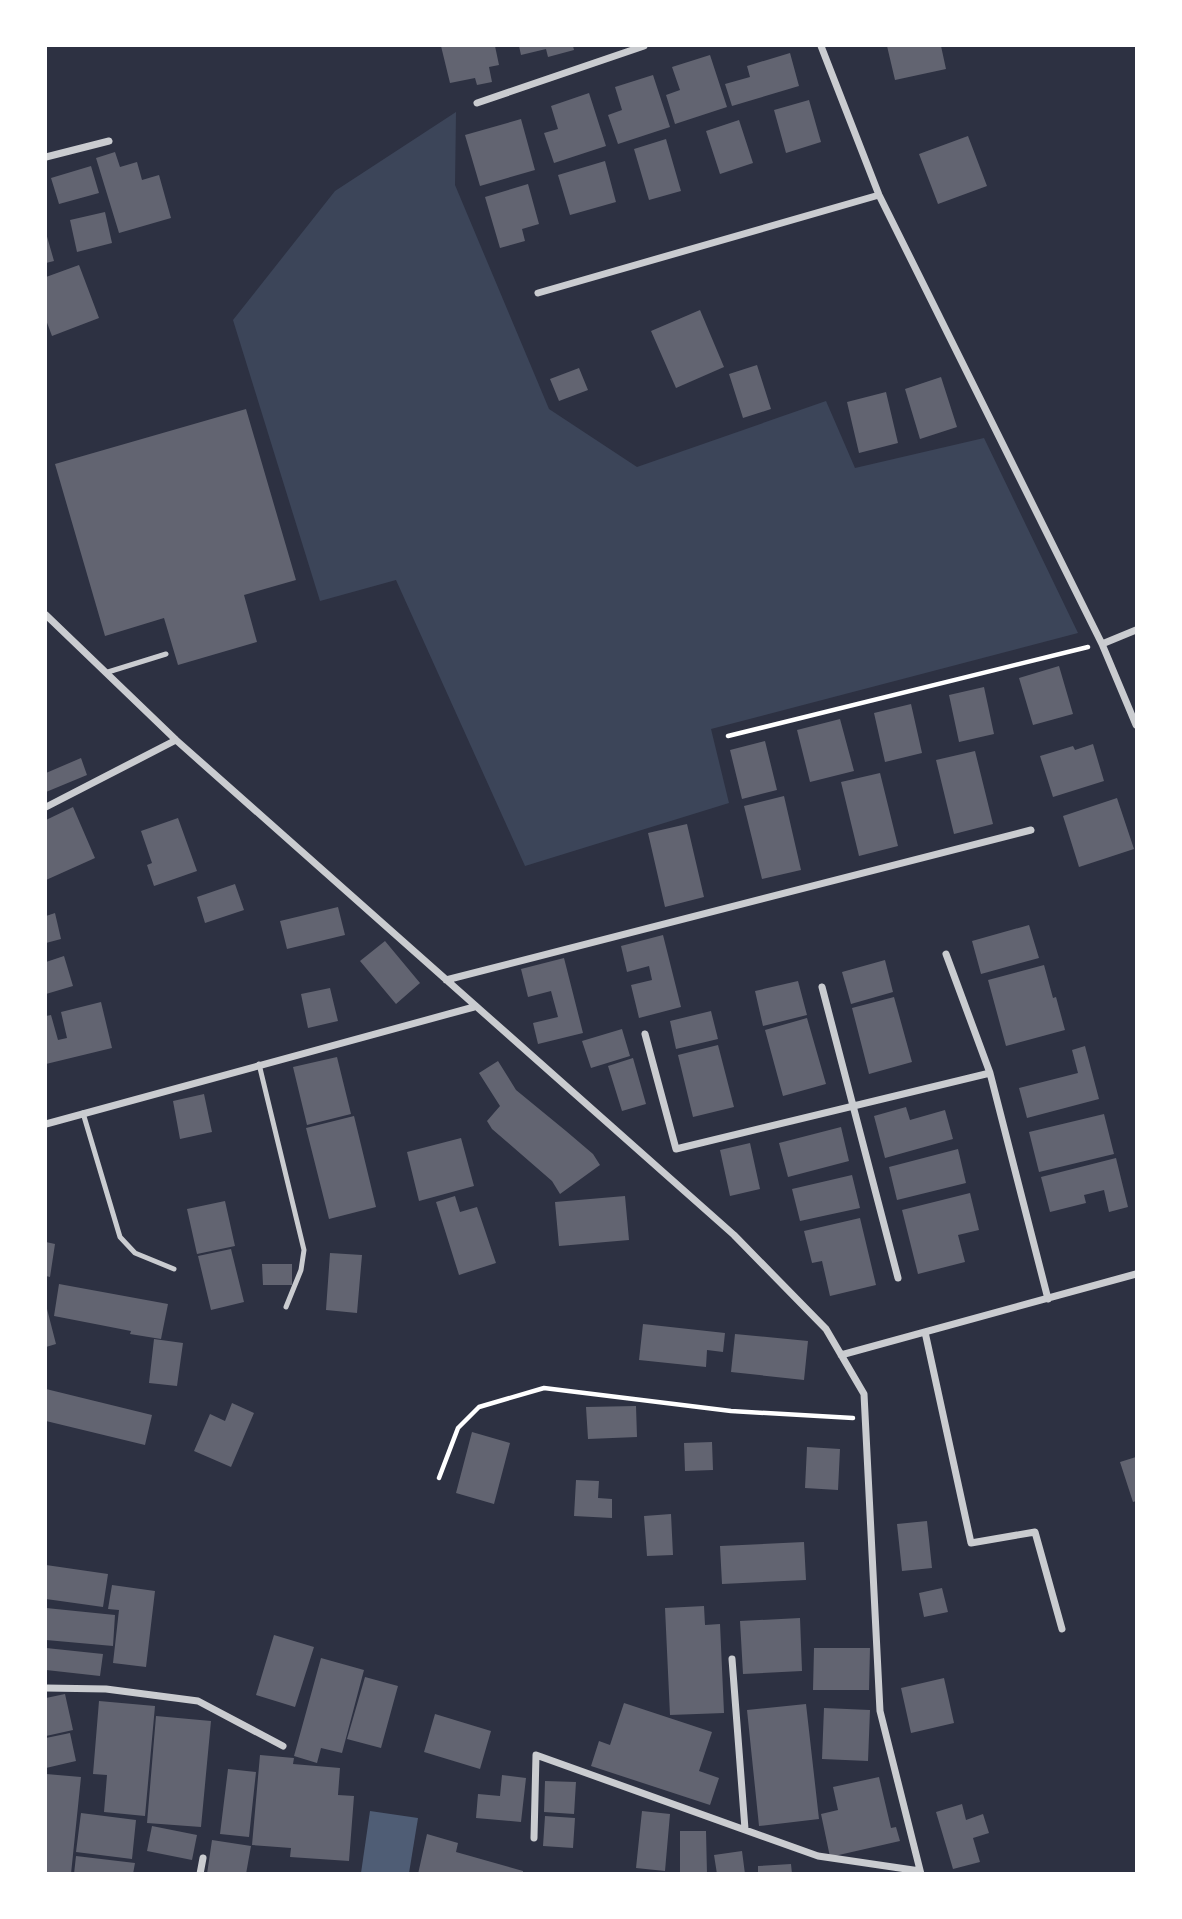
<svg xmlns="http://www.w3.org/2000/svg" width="1182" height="1919" viewBox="0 0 1182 1919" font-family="'Nunito Sans',sans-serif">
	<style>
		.green { fill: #3c4559 }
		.water { fill: #4f5d75 }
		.building { fill: #626471 }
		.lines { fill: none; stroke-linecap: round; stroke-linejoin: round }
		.path { stroke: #fff; stroke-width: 4.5 }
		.service { stroke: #caccd0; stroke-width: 5 }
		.minor { stroke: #caccd0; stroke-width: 7 }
	</style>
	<rect width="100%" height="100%" fill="#2d3142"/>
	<!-- green -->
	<path class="green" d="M456,112L455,185L549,409L637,467L826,401L855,468L984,438L1078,633L711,729L729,803L525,866L396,580L320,601L233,320L335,191Z"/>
	<!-- water -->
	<path class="water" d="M370,1811L418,1818L409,1873H361Z"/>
	<!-- building -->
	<path class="building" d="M441,46H495L499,65L489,67L492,82L477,85L475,78L450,83Z
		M519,46H573L574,50L548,57L546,49L521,55Z
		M887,46H941L946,69L895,80Z
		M790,53L799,86L732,106L725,84L750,77L747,66Z
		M710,55L727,107L675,124L666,95L680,90L672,67Z
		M653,75L670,127L618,144L608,115L622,110L615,87Z
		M589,93L606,146L554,163L544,133L558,129L551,106Z
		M809,100L821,142L786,153L774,110Z
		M521,119L535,170L480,186L465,135Z
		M739,120L753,163L720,174L706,131Z
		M968,136L987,186L938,204L919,154Z
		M666,139L681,191L649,200L634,149Z
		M115,152L120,167L137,162L142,180L159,175L171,218L119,233L96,158Z
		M605,161L616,202L570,215L558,175Z
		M91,166L99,193L59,204L51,178Z
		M528,184L539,224L522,229L525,241L500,248L485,197Z
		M105,212L112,243L77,252L70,220Z
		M46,233L54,261L46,263Z
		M79,265L99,318L52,336L46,320V277Z
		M700,310L724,367L676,388L651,331Z
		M757,365L771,409L743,418L729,374Z
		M579,368L588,390L559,401L550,379Z
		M941,377L957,427L920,439L905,389Z
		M886,392L898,443L859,453L847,402Z
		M246,409L296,580L244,595L257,642L178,665L164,618L105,636L55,464Z
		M1059,666L1073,714L1033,725L1019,678Z
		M984,687L994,734L959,742L949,695Z
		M911,704L922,753L885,762L874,713Z
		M840,719L854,771L810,782L797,730Z
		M765,741L777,790L742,799L730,750Z
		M1093,744L1104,781L1053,797L1040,756L1073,746L1075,750Z
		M975,751L993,824L954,834L936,760Z
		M81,758L87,775L46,792V773Z
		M880,773L898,846L859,856L841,782Z
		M784,796L801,870L762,879L744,806Z
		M1117,798L1134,849L1079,867L1063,816Z
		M73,807L95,858L46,880V820Z
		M178,818L197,871L154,886L147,865L152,863L141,831Z
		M687,824L704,897L665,907L648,833Z
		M235,884L244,910L205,923L197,897Z
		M338,907L345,935L287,949L280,921Z
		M55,913L61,939L46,943V916Z
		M1029,925L1039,958L981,974L972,941Z
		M663,935L681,1007L639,1018L631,985L652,980L649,966L627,972L621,946Z
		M385,941L420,983L396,1004L360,961Z
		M64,956L73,986L46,994V962Z
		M564,958L583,1033L538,1044L533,1023L558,1017L551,991L528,997L521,969Z
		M885,960L893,992L851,1004L842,972Z
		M1044,965L1053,998L1056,997L1065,1030L1006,1046L988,980Z
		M798,981L807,1015L763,1026L755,991Z
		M330,988L338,1021L308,1028L301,994Z
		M894,997L912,1062L869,1074L852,1008Z
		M101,1002L112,1048L46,1064V1016L51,1015L58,1040L67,1038L61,1012Z
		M711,1011L718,1039L676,1049L670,1021Z
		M807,1018L826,1084L783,1096L765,1030Z
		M622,1029L630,1056L591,1068L582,1041Z
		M718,1045L734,1107L693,1117L678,1055Z
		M1085,1046L1099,1099L1027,1118L1019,1088L1078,1073L1072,1050Z
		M337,1057L351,1114L307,1125L293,1067Z
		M633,1058L646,1104L622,1111L608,1066Z
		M498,1061L516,1090L566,1131L593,1154L600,1165L560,1194L552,1181L492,1129L487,1121L500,1106L479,1073Z
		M204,1094L212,1132L180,1139L173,1101Z
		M906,1107L910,1120L945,1110L953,1139L885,1158L874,1116Z
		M1104,1114L1114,1154L1039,1172L1029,1132Z
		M354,1116L376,1207L329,1219L306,1128Z
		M841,1127L849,1161L788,1177L779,1143Z
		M461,1138L474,1186L419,1201L407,1152Z
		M750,1143L760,1189L730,1196L720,1150Z
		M958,1149L966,1183L897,1200L889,1167Z
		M1116,1158L1128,1207L1109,1212L1104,1190L1084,1195L1086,1203L1050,1212L1041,1177Z
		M852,1175L860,1208L800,1221L792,1189Z
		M970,1193L979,1230L958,1235L965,1262L918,1274L902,1210Z
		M455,1196L460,1212L477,1207L496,1263L459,1275L436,1202Z
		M625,1196L629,1240L559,1246L555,1202Z
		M225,1201L235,1246L197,1254L187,1209Z
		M860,1218L876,1285L830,1296L822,1261L812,1263L804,1231Z
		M46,1242L55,1244L50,1277L46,1276Z
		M231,1249L244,1302L211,1310L198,1256Z
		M330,1253L362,1255L357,1313L326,1310Z
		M262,1264H292V1285H263Z
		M59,1284L168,1304L161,1339L130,1334L131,1331L54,1316Z
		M46,1305L56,1344L46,1347Z
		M643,1324L725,1333L723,1352L707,1350L706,1367L639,1360Z
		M735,1334L808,1341L804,1380L731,1372Z
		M154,1339L183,1343L177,1386L149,1383Z
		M46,1389L152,1415L145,1445L46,1421Z
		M232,1403L254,1413L231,1467L194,1451L210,1414L225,1421Z
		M636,1406L637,1437L588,1439L586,1407Z
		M472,1432L510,1443L494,1504L456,1493Z
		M712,1442L713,1470L685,1471L684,1443Z
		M807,1447L840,1449L838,1490L805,1488Z
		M1136,1457V1501L1133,1502L1120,1462Z
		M576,1480L599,1481L598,1498L612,1499V1518L574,1516Z
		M671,1514L673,1555L647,1556L644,1516Z
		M927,1521L932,1568L902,1571L897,1524Z
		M804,1542L806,1580L722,1584L720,1546Z
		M46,1565L108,1574L103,1607L46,1599Z
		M112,1585L155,1591L146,1667L113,1663L119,1610L108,1609Z
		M942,1588L948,1612L924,1617L919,1593Z
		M704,1606L705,1625L720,1624L724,1713L670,1715L665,1608Z
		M46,1608L115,1615L113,1646L46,1640Z
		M800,1618L802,1671L743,1674L740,1621Z
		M274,1635L314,1647L295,1707L256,1695Z
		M46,1648L103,1654L100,1676L46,1670Z
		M814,1648H870L869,1690H813Z
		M321,1658L364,1670L342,1753L321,1748L317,1763L294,1756Z
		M365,1677L398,1686L381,1748L347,1739Z
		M944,1678L954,1723L911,1733L901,1688Z
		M65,1694L73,1730L46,1736V1698Z
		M99,1701L155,1706L145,1816L104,1812L107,1775L93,1774Z
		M624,1703L712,1732L699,1771L719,1778L710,1805L591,1766L599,1741L610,1745Z
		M806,1704L819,1819L759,1826L747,1710Z
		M824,1708L870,1710L868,1761L822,1759Z
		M435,1714L491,1731L480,1769L424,1752Z
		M156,1716L211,1721L201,1827L147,1823Z
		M70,1733L76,1761L46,1768V1738Z
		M260,1755L294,1758L293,1764L340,1768L338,1795L354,1796L349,1861L290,1857L291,1848L252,1845Z
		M228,1769L256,1772L249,1837L220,1834Z
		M46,1774L81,1777L71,1874H46Z
		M502,1775L526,1778L521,1822L476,1818L478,1794L500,1796Z
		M879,1777L891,1828L896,1827L900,1841L830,1857L821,1814L838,1810L833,1787Z
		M545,1781L576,1782L574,1814L544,1812Z
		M962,1804L966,1820L983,1814L989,1833L973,1838L980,1862L953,1869L936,1812Z
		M642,1811L670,1814L665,1871L636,1868Z
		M81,1813L136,1820L132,1859L76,1852Z
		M545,1816L575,1818L573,1848L543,1846Z
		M152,1826L197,1835L192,1860L147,1851Z
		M680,1831H706L707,1874H680Z
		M427,1834L458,1843L456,1852L523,1871V1874H418Z
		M212,1840L251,1846L246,1874H207Z
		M742,1851L745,1874H717L714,1855Z
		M76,1856L135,1863L133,1874H74Z
		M791,1864L792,1874H758V1866Z"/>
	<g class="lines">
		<!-- path -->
		<path class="path" d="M728,736L1088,647
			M439,1478L458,1428L479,1407L544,1388L731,1411L853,1418"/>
		<!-- service -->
		<path class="service" d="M108,672L166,654
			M259,1064L304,1250L301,1270L286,1307
			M83,1113L120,1237L135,1253L174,1269"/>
		<!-- minor -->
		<path class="minor" d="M821,46L879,195L1102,644L1136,630
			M477,103L644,46
			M46,157L109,141
			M538,293L879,195
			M46,615L176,740L734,1235L826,1329L864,1394L880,1711L921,1874
			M1102,644L1136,725
			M46,807L176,740
			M946,954L990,1073L1048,1299
			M446,980L1031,830
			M822,987L898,1278
			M645,1034L676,1149L990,1073
			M46,1124L474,1007
			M925,1332L971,1543L1035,1532L1062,1629
			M841,1355L1136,1274
			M732,1659L745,1829
			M46,1688L106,1689L198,1701L283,1746
			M534,1838L536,1755L818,1856L920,1871
			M200,1874L203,1858"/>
	</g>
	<!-- border -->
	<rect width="1182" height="1919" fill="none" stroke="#ffffff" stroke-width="94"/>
</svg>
